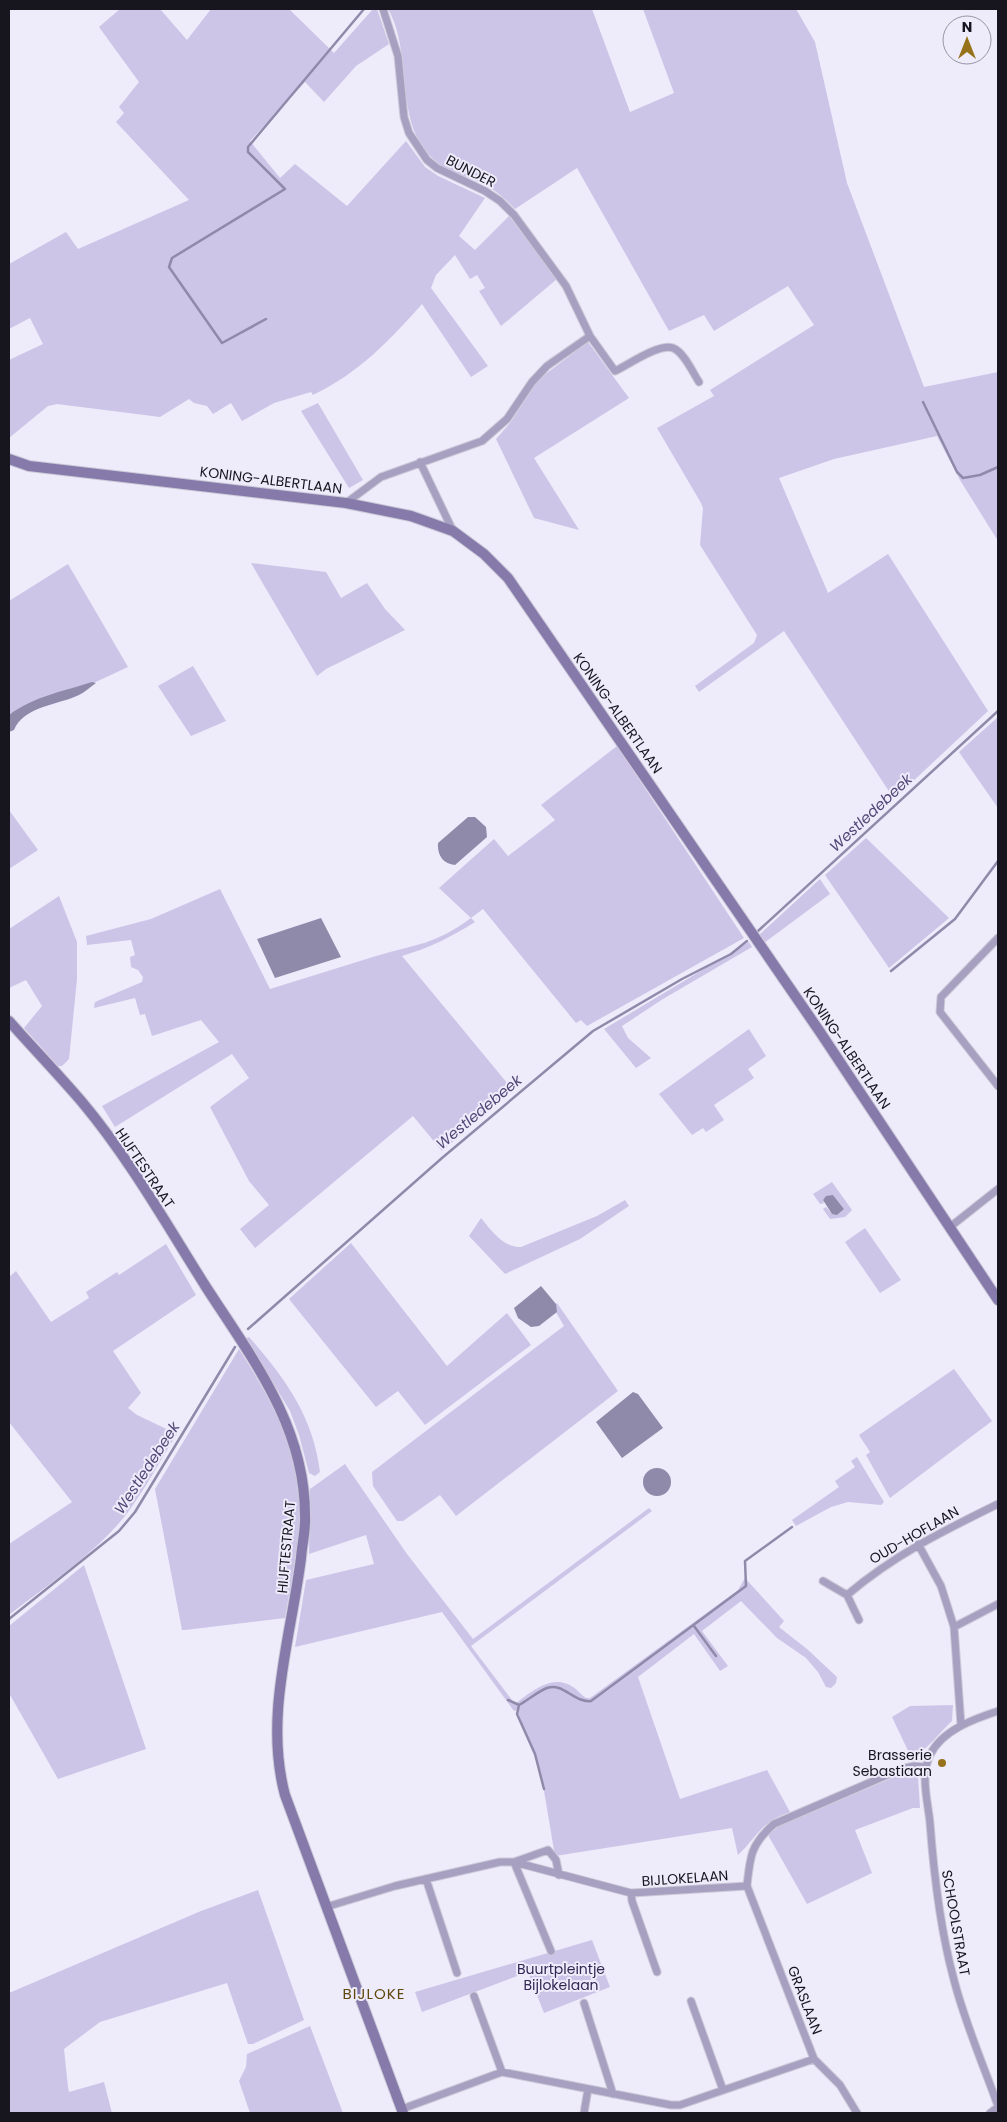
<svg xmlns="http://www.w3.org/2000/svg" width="1007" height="2122" viewBox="0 0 1007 2122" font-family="Poppins,sans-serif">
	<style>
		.green { fill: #ccc5e7 }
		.water { fill: #908aaa }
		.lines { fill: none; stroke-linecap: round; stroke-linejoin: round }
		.stream { stroke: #908aaa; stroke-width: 2.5 }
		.street-casing { stroke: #ccc9d8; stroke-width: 9 }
		.secondary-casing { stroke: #ccc9d8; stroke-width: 12 }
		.street { stroke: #a7a0c1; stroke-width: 7 }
		.secondary { stroke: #857aaa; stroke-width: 10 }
		.poi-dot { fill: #96721b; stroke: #eeebfb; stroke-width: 2 }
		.labels { text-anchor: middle; stroke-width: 4; stroke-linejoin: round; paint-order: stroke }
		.street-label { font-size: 14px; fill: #17151e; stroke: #eeebfb }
		.poi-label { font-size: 14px; fill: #17151e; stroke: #eeebfb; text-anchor: end }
		.park-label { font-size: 14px; fill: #332753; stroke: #eeebfb }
		.water-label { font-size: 15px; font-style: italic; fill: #544878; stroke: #eeebfb }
		.neighbourhood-label { font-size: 15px; letter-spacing: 1px; fill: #61480c; stroke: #eeebfb }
	</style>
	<rect width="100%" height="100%" fill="#eeebfb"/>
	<!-- green -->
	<path class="green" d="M120,9H160L187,40L211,9H289L334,53L373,9H377L389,44L356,66L324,102L305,82L250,141L280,178L295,164L347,206L406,141L425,167L438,176L485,198L459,236L475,250L509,216L557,279L501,326L479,291L485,288L477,275L470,279L455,255L436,275L431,288L488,366L471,377L422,304C389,341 359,373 313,395L311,392L274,403L242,421L231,403L213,414L207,406L194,403L189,399L160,417L57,404L48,406L9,438V360L43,344L30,318L9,329V264L66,232L78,249L189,200L116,122L124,113L119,107L139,82L99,27Z
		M388,9H592L630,112L674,93L643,9H796L815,42L847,183L924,387L998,372V541L960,480L937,436L834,459L779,478L828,593L888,554L988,711L894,799L784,631L699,692L695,686L754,643L757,635L700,545L703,508L701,503L657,428L714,396L710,390L814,325L788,286L714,331L704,315L669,331L577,168L515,209C508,202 500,194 492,189C473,177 447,174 431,157C393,118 414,55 388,9Z
		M588,342L629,398L534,458L579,530L534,518L496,439L510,423L539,379Z
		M318,403L363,480L349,488L301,411Z
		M251,563L326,572L341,598L367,583L385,609L405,630L326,669L317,676Z
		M68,564L128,667L33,711L9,726V601Z
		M193,666L226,721L191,736L158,686Z
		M998,717V808L959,752Z
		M617,746L744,938L587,1026L581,1020L576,1023L483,909L471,918L475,922C451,937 429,948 402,956L513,1090L442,1151L413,1116L255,1248L240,1229L269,1205L249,1181L210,1107L249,1078L232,1054L115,1127L102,1106L219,1042L201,1020L152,1036L145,1014L140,1015L135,998L94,1008L95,1002L142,982L143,977L138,970L131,967L130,957L135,955L131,940L87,945L86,936L151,919L220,889L270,989C305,978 341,967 376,956C417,944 434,945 471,918L439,888L494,839L508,856L555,820L541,805Z
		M9,810L38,850L9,869Z
		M866,838L949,918L889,968L825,875Z
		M820,879L830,894L764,943L759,935Z
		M59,896L77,942V979L69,1059L62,1066H58L24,1028L42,1006L26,980L9,988V929Z
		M749,942L752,947L663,999L622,1026L628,1038L651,1058L636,1068L604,1029Z
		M749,1029L766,1056L748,1069L754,1078L714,1105L724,1120L706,1132L703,1128L692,1135L659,1094Z
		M832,1182L852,1210L845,1217L830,1219L823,1209L826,1207L832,1214L844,1209L833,1195L823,1200L824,1203L820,1204L813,1194Z
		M625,1200L629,1206L580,1239L505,1274L469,1236L481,1218C492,1231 502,1247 521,1247L597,1216Z
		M865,1228L901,1280L880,1293L845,1242Z
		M351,1243L447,1366L507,1313L531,1345L425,1425L398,1391L376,1407L289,1299Z
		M166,1244L196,1295L113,1351L141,1393L128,1408L137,1415L177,1434C160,1460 146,1488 128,1512C100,1550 46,1586 9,1615V1544L72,1502L9,1422V1277L16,1271L51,1322L89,1298L86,1292L117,1272L119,1275Z
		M557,1303L618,1391L456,1516L440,1495L403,1521H397L373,1486L372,1472L564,1326L553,1307Z
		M249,1337C285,1378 313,1416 320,1472L315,1476L309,1473L299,1435L290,1411L246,1338Z
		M239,1349C271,1400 302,1453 300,1515C298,1550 291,1584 285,1618L185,1630H182L155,1489Z
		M954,1369L992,1421L890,1498L866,1455L870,1452L859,1435Z
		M857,1457L884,1502L881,1505L848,1502L831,1507L796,1526L792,1520L839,1487L835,1481L855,1467L851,1461Z
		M345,1464L407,1554L473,1639L649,1508L652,1511L471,1646L515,1704C531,1692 553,1673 573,1687C578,1690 581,1695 586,1698H590L738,1590L745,1578L784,1621L779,1627L807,1649L837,1677L836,1683L831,1688L826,1687L818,1672L806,1658L777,1638L741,1601L702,1631L728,1666L720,1671L694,1634L638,1677L680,1799L767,1770L790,1812C759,1823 759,1835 738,1855L732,1828L555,1856L541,1773L517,1710L514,1711L442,1612L295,1647L306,1580L374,1564L366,1535L309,1554L310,1489Z
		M84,1565L146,1749L58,1779L9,1693V1626Z
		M953,1705L952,1721C939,1733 927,1751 911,1757L892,1717L910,1706Z
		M906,1772L914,1773L918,1776L920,1808H913L855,1830L872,1873L807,1904L768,1835L779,1826Z
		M258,1890L304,2020L253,2044H248L227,1983L100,2022L64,2049L68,2087L69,2092L104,2082L112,2113H9V1993L201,1911Z
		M592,1940L610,1987L544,2013L528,1972L422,2012L415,1992Z
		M310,2026L343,2113H250L239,2081L246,2067L247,2054Z"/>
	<!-- water -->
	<path class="water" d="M92,682L96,683C90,687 85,692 79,695C58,705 24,706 14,730L9,732V715C35,696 61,692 92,682Z
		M468,817H475L486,827L487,837L455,865C443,864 437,855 438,843Z
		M321,918L341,957L275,978L257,939Z
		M833,1195L844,1209L837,1215L832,1214L823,1200L826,1196Z
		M541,1286L556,1304L557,1312L539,1326L531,1327L518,1318L514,1308Z
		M633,1392L638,1394L663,1428L622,1458L596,1422Z
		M643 1482a14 14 0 1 1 28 0a14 14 0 1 1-28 0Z"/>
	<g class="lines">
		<!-- stream -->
		<path class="stream" d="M266,319L222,343L169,267L172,258L285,189L248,152V147L364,9
			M923,402L957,472L963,478L980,475L998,467
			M758,931L998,711
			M891,971L955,919L998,861
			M248,1329L442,1158L593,1031L682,979L731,954L747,941
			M9,1619L119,1531L135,1512L235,1347
			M694,1626L716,1656
			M508,1700L519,1705
			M544,1789L535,1754L517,1714L519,1705C528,1700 537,1692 547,1688C563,1682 574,1703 591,1701L746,1586L745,1561L792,1527"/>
		<defs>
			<path id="street" d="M383,9L398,56L404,117L409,133L427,160L437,168L485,191L500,201L514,215L566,286L590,336L615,371C628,365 659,343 673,348C684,352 693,373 699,382
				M420,462L453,531
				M346,503L381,477L482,441L507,419L532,382L547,366L590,336
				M998,938L941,997L940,1012L998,1086
				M950,1227L998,1189
				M918,1544L941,1586L954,1627L961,1725
				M823,1581L847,1595L859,1620
				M847,1595C894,1555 943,1531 998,1504
				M954,1627L998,1604
				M998,1711C974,1719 942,1730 930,1755C920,1775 928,1802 930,1823C934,1876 940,1929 954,1980C965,2023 983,2064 998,2106
				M426,1879L457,1973
				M631,1893L632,1901L657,1972
				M326,1907L395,1886L500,1862H514L631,1893L747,1886
				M551,1951L514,1862L548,1850L556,1860L559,1875
				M474,1996L502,2072L671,2105H680L814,2059
				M691,2001L723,2090
				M584,2003L613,2094
				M402,2109L502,2072
				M584,2113L588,2089
				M857,2113L840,2085L814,2059L747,1886C750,1856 751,1844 774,1824L901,1769L914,1766L925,1767
				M990,2113L998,2107"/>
			<path id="secondary" d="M9,459L29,466L346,503L411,516L453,531L484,554L508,578L820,1032L998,1300
				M9,1021C33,1048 58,1074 82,1102C129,1158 167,1225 206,1287C252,1358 305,1426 305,1515C306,1529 302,1544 301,1558C291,1637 264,1717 285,1795L403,2113"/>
		</defs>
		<!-- street casing -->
		<use href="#street" class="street-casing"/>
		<!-- secondary casing -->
		<use href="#secondary" class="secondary-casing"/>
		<!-- street -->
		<use href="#street" class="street"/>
		<!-- secondary -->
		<use href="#secondary" class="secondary"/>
	</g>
	<!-- markers -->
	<circle class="poi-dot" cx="942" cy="1763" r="5"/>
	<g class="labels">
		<!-- street labels -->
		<g class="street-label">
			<text transform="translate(471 171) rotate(27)" y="5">BUNDER</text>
			<text transform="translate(271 480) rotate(7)" y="5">KONING-ALBERTLAAN</text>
			<text transform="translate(618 713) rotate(55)" y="5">KONING-ALBERTLAAN</text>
			<text transform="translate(847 1048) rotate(56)" y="5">KONING-ALBERTLAAN</text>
			<text transform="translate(145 1168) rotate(56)" y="5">HIJFTESTRAAT</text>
			<text transform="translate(914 1535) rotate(-30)" y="5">OUD-HOFLAAN</text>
			<text transform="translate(286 1547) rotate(-85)" y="5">HIJFTESTRAAT</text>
			<text transform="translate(685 1878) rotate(-4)" y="5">BIJLOKELAAN</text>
			<text transform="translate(956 1923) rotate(80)" y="5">SCHOOLSTRAAT</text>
			<text transform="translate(805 2000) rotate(69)" y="5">GRASLAAN</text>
		</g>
		<!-- poi labels -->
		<g class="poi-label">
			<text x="932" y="1760">Brasserie<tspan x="932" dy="16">Sebastiaan</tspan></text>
		</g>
		<!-- park labels -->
		<g class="park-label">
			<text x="561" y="1974">Buurtpleintje<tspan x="561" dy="16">Bijlokelaan</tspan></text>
		</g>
		<!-- water labels -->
		<g class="water-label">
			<text transform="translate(871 813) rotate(-43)" y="5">Westledebeek</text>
			<text transform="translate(479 1112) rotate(-40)" y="5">Westledebeek</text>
			<text transform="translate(147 1468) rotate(-57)" y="5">Westledebeek</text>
		</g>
		<!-- neighbourhood labels -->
		<g class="neighbourhood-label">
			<text x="374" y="1999">BIJLOKE</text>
		</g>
	</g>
	<!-- border -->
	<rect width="1007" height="2122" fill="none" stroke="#17151e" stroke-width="20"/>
	<!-- north arrow -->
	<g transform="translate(967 40)"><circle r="24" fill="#eeebfb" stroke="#9895a3"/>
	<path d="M0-4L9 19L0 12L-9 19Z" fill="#96721b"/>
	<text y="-8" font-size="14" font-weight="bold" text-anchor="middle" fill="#17151e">N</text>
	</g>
</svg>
